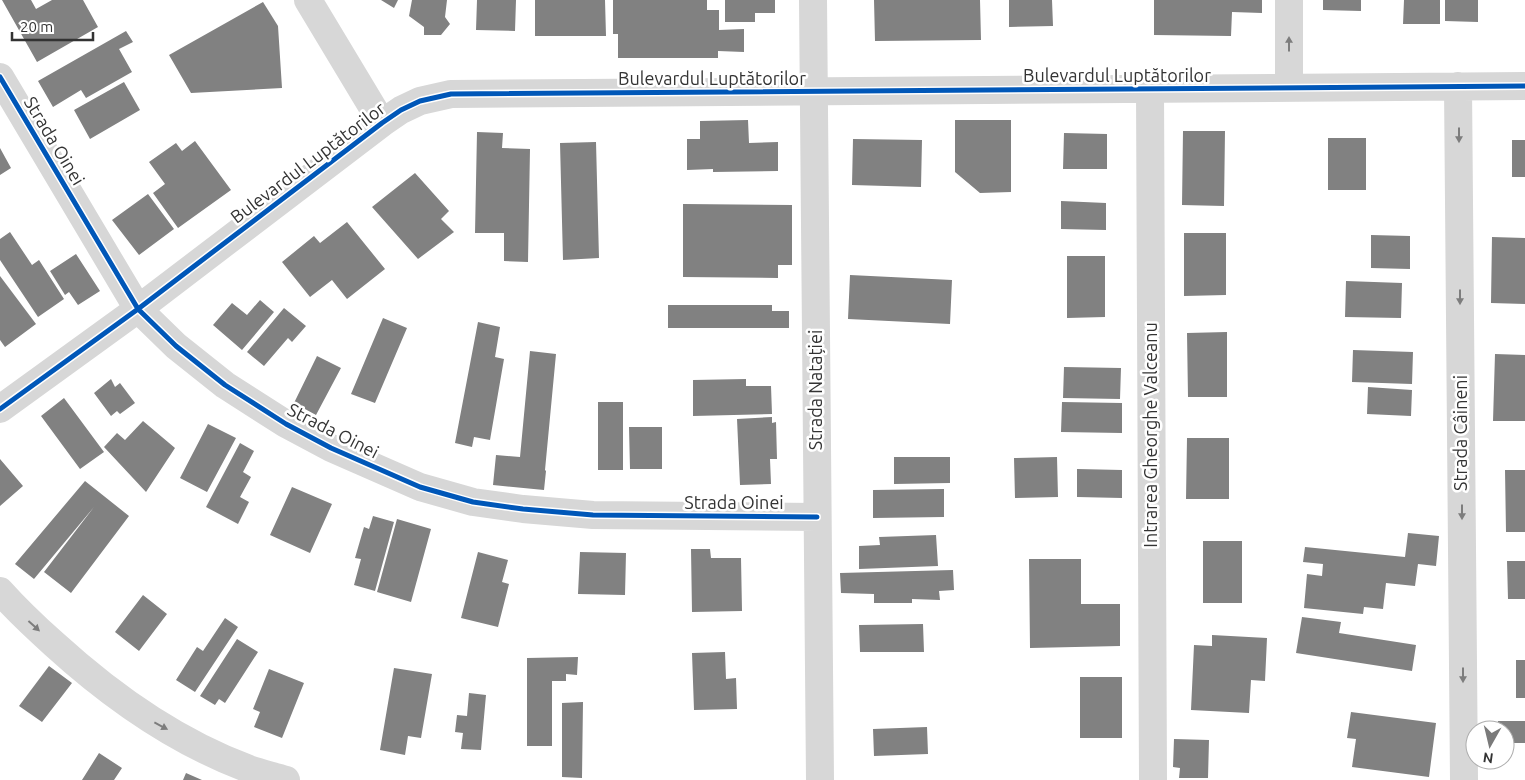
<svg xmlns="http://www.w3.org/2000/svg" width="1525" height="780" viewBox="0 0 1525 780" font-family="Ubuntu,sans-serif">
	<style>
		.building { fill: #818181 }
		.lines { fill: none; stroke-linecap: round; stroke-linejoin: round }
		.minor { stroke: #d7d7d7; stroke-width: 28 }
		.cycleway-casing { stroke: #fff; stroke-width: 8 }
		.cycleway { stroke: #0057b8; stroke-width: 5 }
		.oneway { fill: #7d7d7d }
		.labels { text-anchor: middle; stroke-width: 5; stroke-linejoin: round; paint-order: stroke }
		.street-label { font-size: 18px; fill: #333; stroke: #fff }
	</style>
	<rect width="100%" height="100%" fill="#fff"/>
	<!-- building -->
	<path class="building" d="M2,0H31L36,9L52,0H83L98,27L37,62Z
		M381,0H398L394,8Z
		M412,0H447L445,17L450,24L441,35H424V27L409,16Z
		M477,0H516L515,31L476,30Z
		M535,0H605L606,36H535Z
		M613,0H707V10H719V30L744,29V52L718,51V58H618V34H613Z
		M725,0H775V13H755V22H725Z
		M874,0H980L981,40L875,41Z
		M1009,0H1052L1053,26L1009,27Z
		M1154,0H1262V13L1232,12L1231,36L1154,35Z
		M1323,0H1361V11L1323,10Z
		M1404,0H1440V24H1403Z
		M1445,0H1478V22L1445,21Z
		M263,2L278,26L282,88L191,93L169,55Z
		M126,31L133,42L119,49L132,72L86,98L81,90L53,107L38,81Z
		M124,82L140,110L90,139L74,110Z
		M748,120L749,143L778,142V171L713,172V169L687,170V139H700V121Z
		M955,120H1011V192L980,193L955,172Z
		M1183,131H1225L1224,206L1182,205Z
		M477,132L503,133L502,148L530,149L528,262L504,261V233H475Z
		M1064,133L1107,134V169H1063Z
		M1328,138H1366V190H1328Z
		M853,139L922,140L921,187L852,185Z
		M1512,140H1525V177H1512Z
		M195,141L231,190L178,228L153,193L165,184L149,162L176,143L182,151Z
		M596,142L599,258L563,260L560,143Z
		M0,148L11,168L0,175Z
		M415,173L449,211L441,219L454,232L418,259L372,207Z
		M148,194L174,229L139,255L112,220Z
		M1061,201L1106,203V230L1061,229Z
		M683,204L792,205V265H778V278L683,277Z
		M347,222L385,269L347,299L332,280L310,297L282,262L314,236L320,243Z
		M10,232L32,265L39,260L64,299L38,317L0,260V239Z
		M1184,233H1226V295L1184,296Z
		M1371,235L1410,236V269L1371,268Z
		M1492,237L1525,238V304L1491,303Z
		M76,254L100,291L78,305L69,292L65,295L50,271Z
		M1067,256H1105V317L1067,318Z
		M850,275L952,280L950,324L848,319Z
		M0,276L36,324L5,347L0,340Z
		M1346,281L1402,283L1401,318L1345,317Z
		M260,300L274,312L242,350L213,325L232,303L247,315Z
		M668,305H772V311H789V328H668Z
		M284,308L306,326L292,342L288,338L264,366L247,352Z
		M383,318L407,328L375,403L351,394Z
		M478,322L500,327L495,357L504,359L490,440L474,437L472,447L455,443Z
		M1227,332V397H1188L1187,333Z
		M1353,350L1413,352L1412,384L1352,382Z
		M530,351L556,354L545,470L546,471L544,490L493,485L496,455L520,457Z
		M1495,354L1525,355V421H1493Z
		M317,356L341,368L316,415L294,403Z
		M1064,367L1121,368L1120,399L1063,398Z
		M111,379L115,387L120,383L135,403L120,414L117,411L111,416L94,393Z
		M746,379V386H771L772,414L693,416V380Z
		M1368,387L1412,390L1411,416L1367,414Z
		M64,398L104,452L80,469L41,416Z
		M598,402H623V470H598Z
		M1062,402L1122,403V433L1061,432Z
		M772,417V423L776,422L777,459H770L771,484L740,485L737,419Z
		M143,421L175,448L146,492L104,447L117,433L125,440Z
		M208,424L236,438L207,492L180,478Z
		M629,427H662V469H630Z
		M1187,438H1229V499H1186Z
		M240,443L254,451L243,472L251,477L240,497L249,502L238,524L206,507Z
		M894,457H950V483L894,484Z
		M1057,457L1058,497L1015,498L1014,458Z
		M0,459L23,486L0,506Z
		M1077,469L1122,470V498L1077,497Z
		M1505,470H1525V532H1506Z
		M85,481L129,516L71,593L44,572L94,507L34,579L15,564Z
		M292,487L332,504L310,553L270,535Z
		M944,489V517L873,518V490Z
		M373,516L394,522L375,591L354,585L361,559L355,558L364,527L369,529Z
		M397,519L431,529L411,602L377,592Z
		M1408,533L1439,536L1436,566L1418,564L1415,586L1386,583L1383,609L1364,607L1363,614L1304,608L1307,574L1322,576L1323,564L1303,562L1305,547L1405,557Z
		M936,535L938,566L859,569V546L880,545L879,537Z
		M1203,541H1242V603H1203Z
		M691,549H710L711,558H741L742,611L692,612Z
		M478,552L508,560L502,582L509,584L498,627L461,618Z
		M580,552L626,553L625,595L578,594Z
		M1029,559H1081V604H1120V646L1030,648Z
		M1507,561H1525V599H1508Z
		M953,570L954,590L939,591L940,600L912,599V603H874V594L841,593L840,573Z
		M143,595L167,614L139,651L115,632Z
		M1302,617L1341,622L1339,633L1416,645L1412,671L1296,653Z
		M225,618L238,627L195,692L176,680L197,647L203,651Z
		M923,624L924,652H860L859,625Z
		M1212,635L1267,638L1265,681L1251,680L1249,713L1191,710L1194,645L1212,646Z
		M237,639L258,652L225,703L219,699L215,705L200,696Z
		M725,652L726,679L736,678L737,709L694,710L692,653Z
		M578,657L577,675L566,674V681H552V746H527V658Z
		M1516,660H1525V698H1516Z
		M49,666L72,683L42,722L19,706Z
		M394,668L432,674L421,738L408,736L405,755L380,750Z
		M269,669L304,683L282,738L254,727L260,712L253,709Z
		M1080,677H1122V738H1080Z
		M469,693L486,695L481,750L461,749L463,733L455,732L457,715L467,716Z
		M583,702L582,778L562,777V703Z
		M1351,712L1436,723L1429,777L1352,767L1356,739L1347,738Z
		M1498,721H1525V743H1505V730H1498Z
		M927,727L928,754L874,756L873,729Z
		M1174,739L1209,740L1208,778H1179L1180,768L1173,767Z
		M99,753L122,768L114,780H82Z
		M186,773L202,780H183Z"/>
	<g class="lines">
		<!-- minor -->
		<path class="minor" d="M308,0L382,123
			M813,0L820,780
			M1289,0V88
			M0,77L138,309L176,346L225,385L286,424L331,448L420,487L473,502L523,509L593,515L817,517
			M1458,86L1464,780
			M1150,89L1153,780
			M0,409L138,309L382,123L401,110L420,101L451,94L1525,86
			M0,591C17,610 35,627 54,644C111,696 176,742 249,769C261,773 273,776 286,780"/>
		<defs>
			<path id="cycleway" d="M0,77L138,309L176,346L225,385L286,424L331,448L420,487L473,502L523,509L593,515L817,517
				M0,409L138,309L382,123L401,110L420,101L451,94L1525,86"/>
		</defs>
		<!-- cycleway casing -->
		<use href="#cycleway" class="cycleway-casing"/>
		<!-- cycleway -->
		<use href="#cycleway" class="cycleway"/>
	</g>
	<!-- one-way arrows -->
	<defs><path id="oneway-solid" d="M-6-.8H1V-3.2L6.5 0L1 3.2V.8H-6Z" transform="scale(1.25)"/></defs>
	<g class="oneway">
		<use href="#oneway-solid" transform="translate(1289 44) rotate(-90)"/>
		<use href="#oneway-solid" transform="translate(1459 135) rotate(90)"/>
		<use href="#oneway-solid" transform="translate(1460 297) rotate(90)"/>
		<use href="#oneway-solid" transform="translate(1462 512) rotate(90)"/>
		<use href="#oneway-solid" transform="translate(34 626) rotate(42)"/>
		<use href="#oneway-solid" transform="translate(1463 675) rotate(90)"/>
		<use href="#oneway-solid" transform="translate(161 726) rotate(28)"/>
	</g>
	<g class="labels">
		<!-- street labels -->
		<g class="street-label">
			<text x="1117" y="82">Bulevardul Luptătorilor</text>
			<text x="712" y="85">Bulevardul Luptătorilor</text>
			<text transform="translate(54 141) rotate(59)" y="6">Strada Oinei</text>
			<text transform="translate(308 163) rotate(-37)" y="6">Bulevardul Luptătorilor</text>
			<text transform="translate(816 390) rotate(-90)" y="6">Strada Natației</text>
			<text transform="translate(333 431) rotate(27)" y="6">Strada Oinei</text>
			<text transform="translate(1461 433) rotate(-90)" y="6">Strada Câineni</text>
			<text transform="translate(1151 435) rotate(-90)" y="6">Intrarea Gheorghe Valceanu</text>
			<text x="734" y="509">Strada Oinei</text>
		</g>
	</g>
	<!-- north arrow -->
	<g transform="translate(1490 745) rotate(188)"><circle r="24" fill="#ffffff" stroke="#adadad"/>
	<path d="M0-4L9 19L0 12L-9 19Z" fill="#7a7a7a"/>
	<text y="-8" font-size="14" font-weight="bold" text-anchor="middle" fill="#333333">N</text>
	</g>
	<!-- scale -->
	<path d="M12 32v8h81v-8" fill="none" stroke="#333333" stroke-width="2.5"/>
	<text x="20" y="32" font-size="15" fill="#333333" stroke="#ffffff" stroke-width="4" paint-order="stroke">20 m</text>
</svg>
